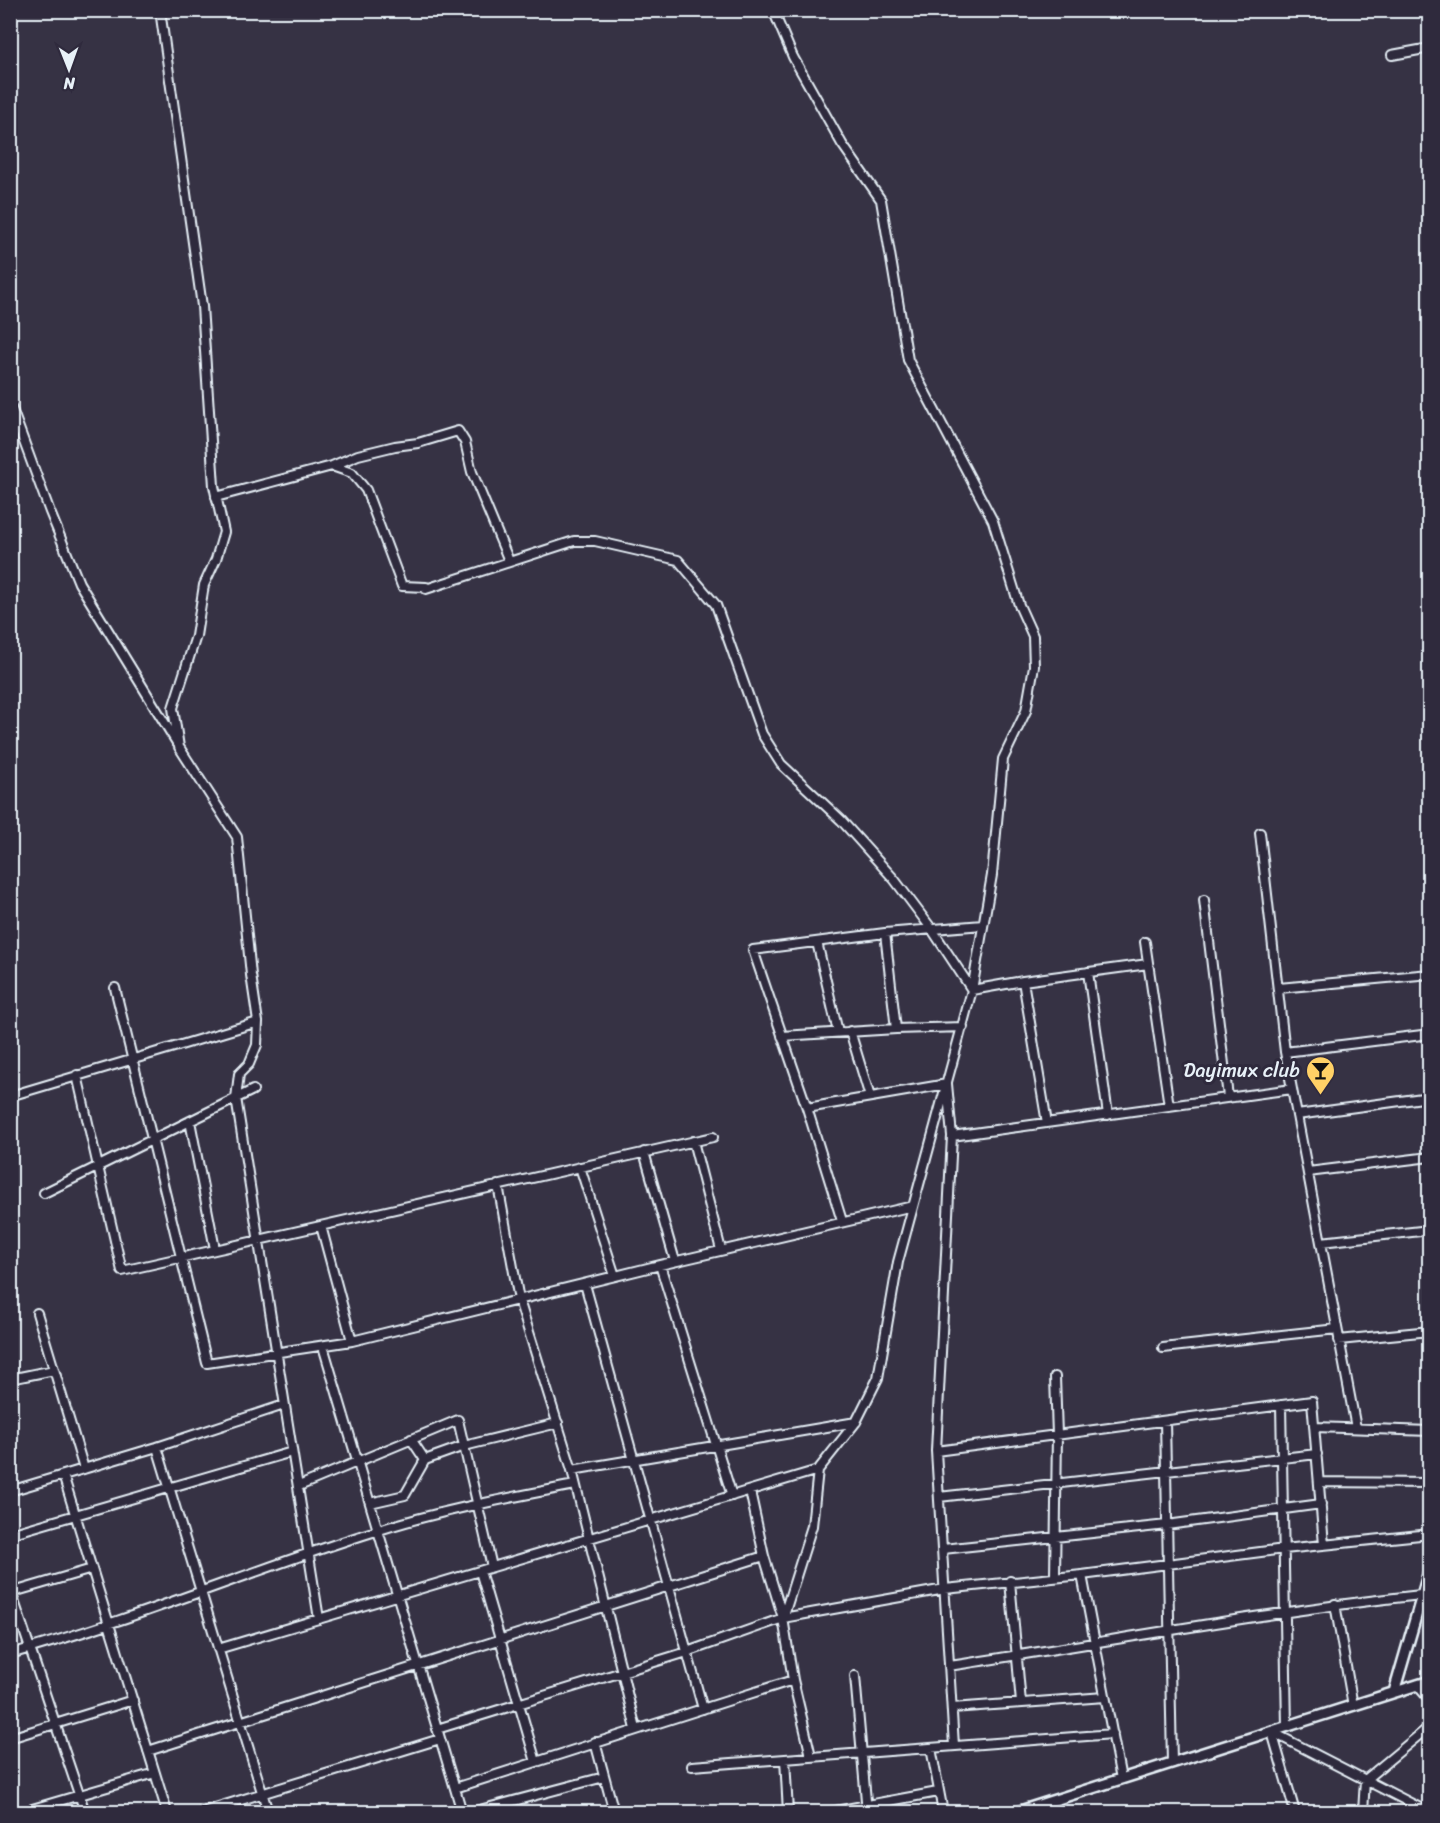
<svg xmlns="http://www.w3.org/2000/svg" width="1440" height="1823" viewBox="0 0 1440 1823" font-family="Sriracha,sans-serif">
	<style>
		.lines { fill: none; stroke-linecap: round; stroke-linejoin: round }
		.minor-casing { stroke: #e8f1f8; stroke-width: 12 }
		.tertiary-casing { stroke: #e8f1f8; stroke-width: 14 }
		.minor { stroke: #2f2a3d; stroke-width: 8 }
		.tertiary { stroke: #2f2a3d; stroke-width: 9 }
		.labels { text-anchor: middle; stroke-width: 6; stroke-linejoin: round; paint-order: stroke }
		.poi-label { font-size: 20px; fill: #e8f1f8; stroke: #2f2a3d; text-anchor: end }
	</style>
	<rect width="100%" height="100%" fill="#363244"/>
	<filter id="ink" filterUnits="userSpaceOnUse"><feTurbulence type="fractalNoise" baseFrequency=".0167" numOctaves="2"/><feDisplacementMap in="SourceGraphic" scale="12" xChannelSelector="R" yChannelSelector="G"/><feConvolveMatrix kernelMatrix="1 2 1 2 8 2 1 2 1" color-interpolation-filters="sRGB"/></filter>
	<g filter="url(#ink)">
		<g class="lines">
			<defs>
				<path id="minor" d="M160,10L202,306L214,486L224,532L216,559L204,585L196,636L173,708L179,747L237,837L251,975L258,1022L257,1045L249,1064L239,1074L236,1098L319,1619
					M773,10L793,57L842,144L881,200L908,360L993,521L1019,605L1033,636L1034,666L1026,711L1003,759L992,875L972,990L898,1262L878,1378L856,1422L818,1470L812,1526L783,1618
					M1392,55L1430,48
					M10,404L50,512L79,583L177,743
					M332,466L352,473L366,490L402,586L426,587V589L574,541H595L678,560L716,605L762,734L781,764L841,820L894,879L931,928L972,990L1023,981L1148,964
					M216,497L332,466L358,455L395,446L418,443L458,431L465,442L472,472L509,561
					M1260,833L1285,1052L1356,1428
					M1204,900L1228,1097
					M885,933L896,1029
					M817,942L838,1032
					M1145,942L1169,1106
					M1088,972L1108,1115
					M1023,981L1047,1123
					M115,988L207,1363L352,1341L660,1265L913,1206
					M1279,988L1430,974
					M850,1031L870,1097
					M782,1036L896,1029L963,1027
					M1285,1052L1430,1034
					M77,1075L122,1271L713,1137
					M10,1096L258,1022
					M807,1108L947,1084L952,1136L936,1451L954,1746
					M1297,1115L1430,1097
					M190,1121L215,1249
					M952,1136L1292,1089
					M693,1141L721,1250
					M644,1152L675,1261
					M580,1167L615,1276
					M1308,1172L1430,1157
					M498,1185L519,1300L572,1470L636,1729
					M44,1193L253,1090
					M842,1221L807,1108L753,950L885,933L983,925
					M321,1226L352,1341
					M1321,1242L1430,1230
					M660,1265L732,1496
					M585,1284L703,1709
					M37,1313L84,1469
					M1339,1340L1430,1331
					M323,1346L462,1812
					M1163,1348L1337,1329
					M1055,1377L1057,1435L1055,1576
					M10,1379L54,1370
					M1281,1405L1287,1727
					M1165,1421L1172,1763
					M1315,1427L1430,1431
					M411,1439L425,1460
					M157,1447L268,1812
					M936,1451L1312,1401L1324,1545
					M572,1470L856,1422
					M63,1475L167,1812
					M1319,1482L1430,1483
					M299,1486L458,1420L492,1567
					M10,1491L157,1447L284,1405
					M750,1491L764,1556L783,1618L793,1680L811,1756
					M939,1497L1317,1454
					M370,1503L405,1495L425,1460L464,1446L558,1423
					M10,1534L292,1452
					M943,1549L1167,1525L1321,1504
					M480,1571L536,1762
					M1082,1575L1121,1779
					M1010,1581L1021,1703
					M11,1592L85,1812
					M10,1593L92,1569
					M1335,1604L1353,1706
					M218,1649L818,1470
					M10,1654C135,1620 254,1569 376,1531C441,1510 508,1498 575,1485
					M949,1666C1107,1642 1263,1612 1421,1595
					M855,1676L867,1812
					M1417,1685L1430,1700
					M952,1708L1105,1697
					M437,1729L687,1652L783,1618L945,1589L1082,1575L1284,1549L1430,1534
					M1272,1732L1428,1812
					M1272,1732L1295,1812
					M10,1738L133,1700
					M595,1742L614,1812
					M931,1748L943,1812
					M148,1751L764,1556
					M785,1759L788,1812
					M692,1766L1113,1734
					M455,1788L793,1680
					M22,1812L155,1773
					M202,1812L440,1739
					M472,1812L604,1777
					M830,1812L938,1792
					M1363,1812L1365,1780L1430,1726"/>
				<path id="tertiary" d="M1394,1692L1430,1568
					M1017,1812L1430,1681"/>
			</defs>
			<!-- minor casing -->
			<use href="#minor" class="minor-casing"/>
			<!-- tertiary casing -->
			<use href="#tertiary" class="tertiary-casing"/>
			<!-- minor -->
			<use href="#minor" class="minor"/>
			<!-- tertiary -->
			<use href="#tertiary" class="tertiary"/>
		</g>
	</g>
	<!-- icons -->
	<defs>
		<symbol id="bar-pin" viewBox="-11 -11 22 30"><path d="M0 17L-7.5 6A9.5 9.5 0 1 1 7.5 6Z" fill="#ffd166" stroke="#2f2a3d"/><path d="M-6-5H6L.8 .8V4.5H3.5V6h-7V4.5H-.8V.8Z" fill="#111"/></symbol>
	</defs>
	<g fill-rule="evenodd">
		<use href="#bar-pin" x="1304" y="1054" width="33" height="45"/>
	</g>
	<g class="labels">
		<!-- poi labels -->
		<g class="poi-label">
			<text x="1300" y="1077">Dayimux club</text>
		</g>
	</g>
	<!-- margin -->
	<rect width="1440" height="1823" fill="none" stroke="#2f2a3d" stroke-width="36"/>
	<rect x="18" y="18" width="1404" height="1787" fill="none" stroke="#e8f1f8" stroke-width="2" filter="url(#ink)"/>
	<!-- north arrow -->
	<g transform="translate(69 69) rotate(179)" stroke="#2f2a3d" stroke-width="4.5" paint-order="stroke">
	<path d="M0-4.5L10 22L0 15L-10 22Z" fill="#e8f1f8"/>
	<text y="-9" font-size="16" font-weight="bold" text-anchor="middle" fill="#e8f1f8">N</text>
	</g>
</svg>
